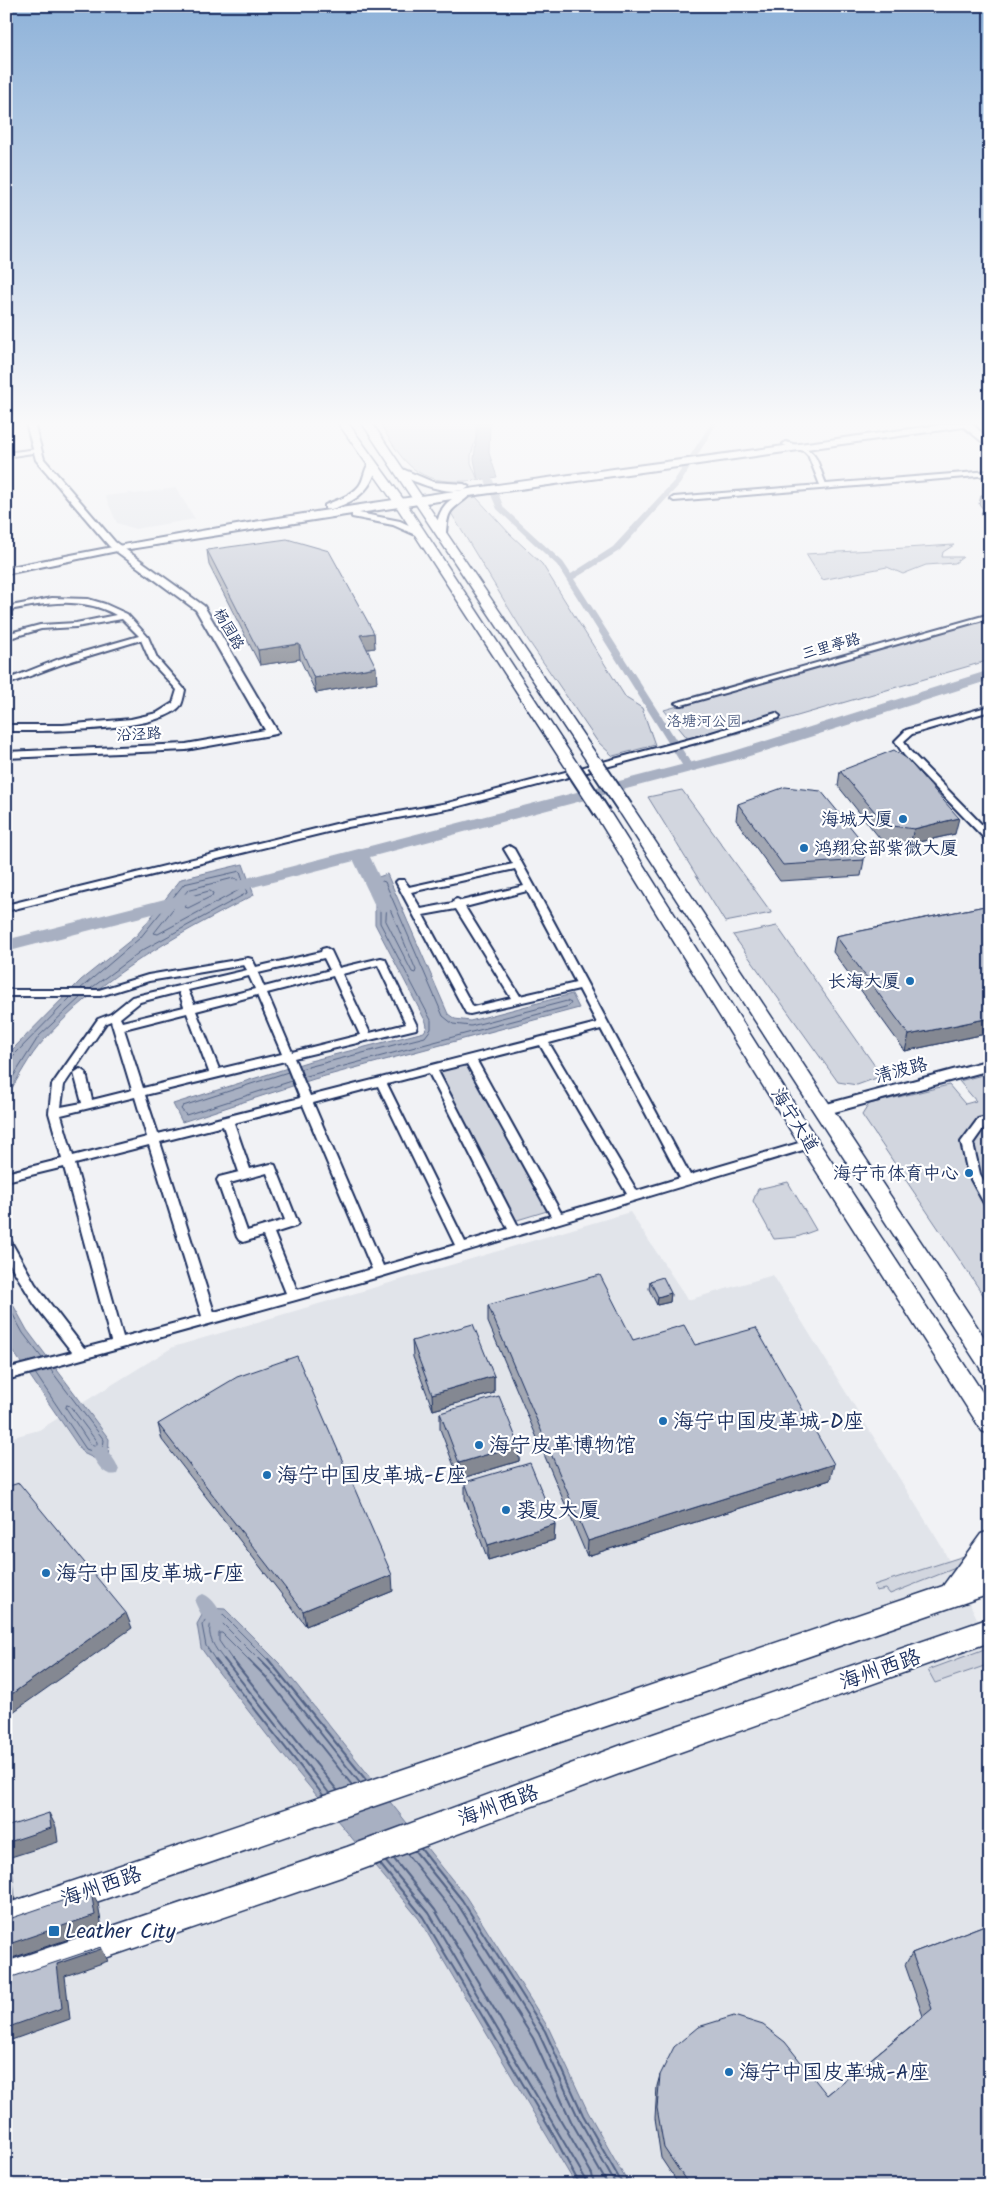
<svg xmlns="http://www.w3.org/2000/svg" width="996" height="2191" viewBox="0 0 996 2191" font-family="Kalam,'LXGW WenKai TC',sans-serif">
	<style>
		.built { fill: #e1e4ea }
		.green { fill: #d2d6df; stroke: #76829e }
		.water { fill: #a8b0c2; stroke: #707c9a }
		.lines { fill: none; stroke-linecap: round; stroke-linejoin: round }
		.shore-far1 { stroke: #536386; stroke-width: 1 }
		.shore { stroke: #536386; stroke-width: 2 }
		.canal { fill: #a8b0c2; fill-rule: evenodd }
		.river { fill: #a8b0c2; fill-rule: evenodd }
		.minor-casing { stroke: #1b2f5e; stroke-width: 4 }
		.tertiary-casing { stroke: #1b2f5e; stroke-width: 4 }
		.secondary-casing { stroke: #1b2f5e; stroke-width: 4 }
		.trunk-casing { stroke: #1b2f5e; stroke-width: 3 }
		.minor { fill: #fff; fill-rule: evenodd }
		.tertiary { fill: #fff; fill-rule: evenodd }
		.secondary { fill: #fff; fill-rule: evenodd }
		.trunk { fill: #fff; fill-rule: evenodd }
		.trunk-bridge-casing { stroke: #1b2f5e; stroke-width: 18; stroke-linecap: butt }
		.trunk-bridge { stroke: #fff; stroke-width: 14 }
		.wall { fill: #a2a7b3; stroke: #1b2f5e }
		.shaded-wall { fill: #848892; stroke: #1b2f5e }
		.building { fill: #bcc2d0; stroke: #1b2f5e }
		.poi-dot { fill: #1f6fb2; stroke: #fff; stroke-width: 2 }
		.labels { text-anchor: middle; stroke-width: 4.5; stroke-linejoin: round; paint-order: stroke }
		.far-street-label { font-size: 15px; fill: #1b2f5e; stroke: #fff }
		.far-park-label { font-size: 15px; fill: #49597e; stroke: #fff }
		.poi-label { font-size: 18px; fill: #1b2f5e; stroke: #fff; text-anchor: end }
		.street-label { font-size: 18px; fill: #1b2f5e; stroke: #fff }
		.near-poi-label { font-size: 21px; fill: #1b2f5e; stroke: #fff; text-anchor: start }
		.near-street-label { font-size: 21px; fill: #1b2f5e; stroke: #fff }
	</style>
	<rect width="100%" height="100%" fill="#f1f2f5"/>
	<filter id="ink" filterUnits="userSpaceOnUse"><feTurbulence type="fractalNoise" baseFrequency=".02" numOctaves="2"/><feDisplacementMap in="SourceGraphic" scale="10" xChannelSelector="R" yChannelSelector="G"/><feConvolveMatrix kernelMatrix="1 2 1 2 8 2 1 2 1" color-interpolation-filters="sRGB"/></filter>
	<g filter="url(#ink)">
		<!-- built -->
		<path class="built" d="M176,488L195,519L135,529L117,523L105,496L131,493L135,494Z
			M630,1212L688,1300L773,1275L942,1547L990,1645V2185H6V1439L39,1430L173,1347Z"/>
		<!-- green -->
		<path class="green" d="M380,423H476V438L471,455V463L478,480C421,486 407,471 380,423Z
			M476,497L510,534L542,564L626,698L642,708L655,745L613,756L597,741L528,640L445,503Z
			M954,545L943,552L942,557H963L955,563L926,565L903,574L887,567L822,580L806,554Z
			M990,618V660L694,746L664,710Z
			M682,790L771,912V913L725,922L648,797Z
			M777,926L882,1076L857,1085L838,1082L733,935Z
			M467,1064L547,1211L514,1221L437,1071Z
			M990,1073V1305L862,1115L869,1104L949,1085L965,1104L976,1101L959,1081Z
			M788,1182L816,1230L797,1237L774,1239L753,1201L758,1189Z
			M964,1556L968,1563L890,1594L886,1589L876,1591L874,1585Z
			M990,1647V1664L935,1683L928,1670Z"/>
		<!-- water -->
		<path class="water" d="M478,423H490L489,453L497,477L478,480L474,459Z
			M243,864L254,895C177,935 103,974 44,1040C29,1056 18,1079 6,1098V1056L81,980L137,935L181,879Z
			M387,874L448,1014L455,1019L470,1021L572,994L579,1008L314,1079L182,1122L173,1104L310,1061L424,1032L427,1027L426,1022L375,924V900L367,881Z
			M6,1292L27,1330L109,1439L108,1465L83,1453L6,1341Z
			M206,1608L225,1609L280,1664L466,1897L549,2029L588,2112L629,2185H576L419,1919L274,1744L216,1669L201,1648L197,1624Z"/>
		<g class="lines">
			<!-- shore-far1 -->
			<path class="shore-far1" d="M234,878L237,879L239,890L158,934L154,933L188,890Z
				M210,891L213,893L212,896L188,908L185,907L192,896Z
				M387,908L390,909L416,970L415,973L412,972L386,921Z
				M80,989L140,938L184,884L240,871L247,893L141,951L90,989
				M6,1059L12,1057L71,997
				M300,1069L425,1037L431,1029V1020L380,923V900L374,885L382,881L385,882L443,1016L453,1024L471,1026L567,1001L571,1003L569,1006L303,1077
				M288,1072L183,1106L181,1109L186,1115L292,1081
				M6,1088L39,1036L81,997
				M6,1302L23,1333L42,1358
				M35,1373L86,1449L102,1455L104,1440L50,1369
				M67,1405L70,1406L97,1442V1446L90,1444L66,1408Z
				M216,1661L206,1646L202,1625L209,1614L223,1615L269,1661
				M225,1661C215,1648 205,1636 212,1620L220,1621L260,1661
				M233,1661L219,1641V1633H222L250,1661"/>
			<!-- shore -->
			<path class="shore" d="M215,1659L323,1795
				M224,1659L329,1793
				M232,1659L337,1790
				M248,1659L266,1677L352,1785
				M259,1659L272,1672L360,1783
				M268,1659L366,1780
				M421,1849L462,1900L545,2031L583,2115L623,2185
				M415,1851L457,1903L539,2034L578,2117L616,2185
				M407,1854L450,1908L533,2038L571,2121L608,2185
				M394,1859L435,1910L566,2129L592,2174L594,2185
				M386,1862L429,1913L585,2178L586,2185
				M380,1864L423,1917L554,2136L580,2185"/>
			<!-- canal -->
			<path class="canal" d="M711,423H717L680,484L619,551L574,579L694,768L689,771L684,768L557,565L497,509L478,463L482,461L486,463L504,508L563,562L571,574L613,547L674,481Z
				M98,1444C107,1448 115,1460 119,1469L117,1474C104,1478 95,1461 90,1451L93,1446Z
				M203,1594C213,1598 220,1610 224,1620L222,1626L216,1628C206,1624 199,1612 195,1602L197,1597Z"/>
			<!-- river -->
			<path class="river" d="M990,670V680L743,758L370,857L393,906L391,910L384,912L377,910L354,861L222,895L216,894L213,890L216,886L731,752Z
				M188,893L195,895L197,899L195,903L6,952V940Z"/>
			<defs>
				<path id="minor" d="M786,442C819,451 814,454 826,484L990,471V475L674,501L671,499L674,497L820,485L808,455L804,451L784,445L783,444Z
					M37,449L39,450V452L6,457V453Z
					M986,511H990V515L984,514L983,513Z
					M52,598L88,599L105,604L127,614L148,637L157,658L185,690C184,694 183,701 181,705C161,733 40,731 6,731V725H63L131,719L157,713L173,703L177,690L150,661L141,640L65,663L6,685V680L59,659L139,636L122,619L76,627L41,629L6,639V634L40,625L76,623L116,615C81,596 44,603 6,611V607Z
					M990,614V618L682,705H679L675,703Z
					M990,706V711L912,734L904,741L910,751L990,833V842L987,841L904,755L895,741L906,730Z
					M776,713L780,716L779,718L711,739L452,808L348,827L6,911V905L348,821L448,803L705,735Z
					M509,846L514,849L535,887L690,1175L809,1140L813,1141L815,1144L813,1147L379,1277L6,1380V1369L72,1352L35,1305L17,1276L6,1257V1238L10,1240L35,1284L84,1348L111,1341L64,1167L6,1181V1173L62,1159L49,1113L52,1085L98,1019L111,1014L132,997L247,970L244,965L149,981L100,996H6V990H99L148,975L248,958L252,959L256,967L321,952L322,949L326,948L331,951L339,968L381,958L385,959L417,1026L416,1029L294,1058L310,1096L597,1023L579,989L470,1014L466,1013L396,882L398,880H404L409,887L513,864L504,849ZM515,869L524,886L461,901L457,899L454,900L453,903L421,909L411,892ZM527,891L576,983L520,996L465,907ZM456,909L511,998L473,1007L423,915ZM324,958L330,970L264,987L258,973ZM378,965L406,1024L370,1033L342,974ZM249,976L255,989L194,1004L188,990ZM333,976L360,1035L292,1052L267,993ZM179,992L184,1007L122,1022L120,1018L140,1002ZM257,995L282,1054L219,1069L196,1011ZM187,1013L209,1072L143,1088L124,1029ZM111,1021L132,1090L92,1100L86,1073L80,1069L74,1073L82,1103L61,1107L64,1085L106,1023ZM601,1029L680,1178L637,1191L549,1043ZM540,1045L627,1194L561,1213L477,1061ZM285,1061L300,1098L158,1134L145,1095ZM467,1064L551,1216L518,1226L438,1071ZM429,1073L508,1229L465,1242L387,1084ZM378,1086L455,1245L383,1266L313,1103ZM135,1097L147,1137L73,1156L61,1115ZM303,1105L372,1269L297,1290L274,1233L296,1226L298,1223L275,1165L271,1164L250,1169L234,1123ZM223,1126L239,1172L219,1177L217,1180L237,1237L239,1240L243,1242L263,1236L286,1293L214,1312L160,1142ZM149,1145L202,1316L123,1337L75,1164ZM267,1173L285,1220L247,1231L230,1183Z
					M982,1118H990V1126H985L973,1143L980,1174L990,1192V1208L986,1207L968,1174L961,1142L978,1119Z"/>
				<path id="tertiary" d="M26,423H34L44,459L115,542L204,606L278,732L276,734L186,750L6,758V752L186,744L265,730L196,610L109,546L36,460Z
					M990,1060V1070L823,1115L818,1114L815,1110L818,1106L823,1105Z"/>
				<path id="secondary" d="M954,423H976L973,425L990,440V448L964,427L469,496C452,511 448,507 446,533L441,536L436,533C437,519 440,507 452,499L359,513L400,521L424,532V536L420,537L393,525L352,517V514L117,551L6,574V568C318,503 638,467 954,423Z
					M372,462L377,465C372,487 361,498 340,506C335,508 330,510 325,509V505C337,500 351,496 359,486C365,479 364,465 372,462Z
					M400,468L433,482L464,484L469,487C454,499 411,481 397,473V469Z"/>
				<path id="trunk" d="M338,423H348L406,503L580,768L578,771H568L566,768L395,504Z
					M362,423H372L602,763L600,766H590Z
					M625,803L630,805L633,808L990,1346V1374L982,1371L617,808L620,805Z
					M603,809L608,811L611,814L803,1118L990,1404V1434L982,1431L789,1128L595,814L598,811Z
					M990,1531V1562L982,1573L990,1571V1594L6,1933V1904L943,1586L981,1534Z
					M990,1618V1642L627,1771L347,1875L6,1992V1962L347,1847L627,1743Z"/>
			</defs>
			<!-- minor casing -->
			<use href="#minor" class="minor-casing"/>
			<!-- tertiary casing -->
			<use href="#tertiary" class="tertiary-casing"/>
			<!-- secondary casing -->
			<use href="#secondary" class="secondary-casing"/>
			<!-- trunk casing -->
			<use href="#trunk" class="trunk-casing"/>
			<!-- minor -->
			<use href="#minor" class="minor"/>
			<!-- tertiary -->
			<use href="#tertiary" class="tertiary"/>
			<!-- secondary -->
			<use href="#secondary" class="secondary"/>
			<!-- trunk -->
			<use href="#trunk" class="trunk"/>
			<defs>
				<path id="trunk-bridge" d="M595,763L625,808
					M573,768L603,814"/>
			</defs>
			<!-- trunk-bridge casing -->
			<use href="#trunk-bridge" class="trunk-bridge-casing"/>
			<!-- trunk-bridge -->
			<use href="#trunk-bridge" class="trunk-bridge"/>
		</g>
		<!-- wall -->
		<path class="wall" d="M990,495V510H984L979,504L981,496Z
			M207,550L374,633L375,648L367,649L377,682L316,693L300,659L260,665L209,565Z
			M840,771L955,834L910,844L882,841L838,786Z
			M738,804L864,860L861,876L780,881L736,820Z
			M990,905V1033L905,1051L833,952L836,936Z
			M990,1142V1162L987,1155Z
			M650,1281L671,1293L670,1302L657,1305L649,1289Z
			M488,1305L633,1340L830,1480L587,1556L488,1322Z
			M412,1341L494,1376V1393L433,1410L413,1357Z
			M440,1413L519,1445V1461L459,1479L440,1429Z
			M158,1424L393,1591L306,1626L162,1440Z
			M465,1482L555,1524L554,1540L488,1560L465,1498Z
			M990,1923V2185H679L661,2158L655,2118L657,2086L660,2075L827,2095L923,2016L905,1965L912,1953Z"/>
		<!-- shaded-wall -->
		<path class="shaded-wall" d="M374,633L375,648L361,650L360,635Z
			M299,644L300,659L260,665L258,650Z
			M376,667L377,682L316,693L314,678Z
			M959,818L955,834L910,844L914,829Z
			M990,1018V1033L905,1051L909,1035Z
			M671,1293L670,1302L657,1305L658,1297Z
			M494,1376V1393L433,1410L432,1394Z
			M519,1445V1461L459,1479V1463Z
			M834,1464L830,1480L587,1556L588,1541Z
			M555,1524L554,1540L488,1560V1545Z
			M392,1575L393,1591L306,1626L303,1611Z
			M126,1613L132,1628L6,1717V1698Z
			M49,1813L56,1827L58,1842L11,1857L15,1899L6,1902V1843Z
			M91,1891L98,1903L102,1928L6,1960V1945Z
			M101,1947L108,1961L65,1976L70,2019L6,2042V2028L57,1964Z"/>
		<!-- building -->
		<path class="building" d="M990,495V501H986L981,496Z
			M287,539L329,551L374,633L360,635L376,667L314,678L299,644L258,650L207,550Z
			M894,750L906,758L959,818L914,829L886,825L840,771Z
			M785,787L821,791L866,846L864,860L783,865L738,804Z
			M990,905V1018L909,1035L836,936Z
			M600,1275L633,1340L684,1325L695,1345L756,1328L834,1464L588,1541L488,1305Z
			M663,1277L671,1293L658,1297L650,1281Z
			M473,1324L494,1376L432,1394L412,1341Z
			M297,1356L392,1575L303,1611L158,1424L237,1377Z
			M499,1396L519,1445L459,1463L440,1413Z
			M530,1463L555,1524L488,1545L465,1482Z
			M19,1483L126,1613L6,1698V1487Z
			M49,1813L51,1828L6,1843V1827Z
			M6,1873L8,1886L6,1887Z
			M91,1891L95,1915L6,1945V1920Z
			M990,1923V2185H689L664,2148L657,2108L660,2075L674,2047L698,2027L734,2016L763,2025L785,2042L827,2095L932,2009L912,1953Z
			M101,1947V1949L57,1964L62,2008L6,2028V1979Z"/>
	</g>
	<!-- sky -->
	<linearGradient id="sky" x2="0" y2="1"><stop stop-color="#8eb2d9"/><stop offset="0.58" stop-color="#f9f9fa"/><stop offset="1" stop-color="#f9f9fa" stop-opacity="0"/></linearGradient>
	<rect width="996" height="730" fill="url(#sky)"/>
	<!-- markers -->
	<g class="poi-dot">
		<circle cx="903" cy="819" r="5"/>
		<circle cx="804" cy="848" r="5"/>
		<circle cx="910" cy="981" r="5"/>
		<circle cx="969" cy="1173" r="5"/>
		<circle cx="663" cy="1421" r="5"/>
		<circle cx="479" cy="1445" r="5"/>
		<circle cx="267" cy="1475" r="5"/>
		<circle cx="506" cy="1510" r="5"/>
		<circle cx="46" cy="1573" r="5"/>
		<rect x="48" y="1925" width="12" height="12" rx="2.5"/>
		<circle cx="729" cy="2072" r="5"/>
	</g>
	<g class="labels">
		<!-- far-street labels -->
		<g class="far-street-label">
			<text transform="translate(229 629) rotate(60)" y="5">杨园路</text>
			<text transform="translate(831 646) rotate(-16)" y="5">三里亭路</text>
			<text transform="translate(139 734) rotate(-3)" y="5">沿泾路</text>
		</g>
		<!-- far-park labels -->
		<g class="far-park-label">
			<text x="704" y="726">洛塘河公园</text>
		</g>
		<!-- poi labels -->
		<g class="poi-label">
			<text x="893" y="825">海城大厦</text>
			<text x="814" y="854" text-anchor="start">鸿翔总部紫微大厦</text>
			<text x="900" y="987">长海大厦</text>
			<text x="959" y="1179">海宁市体育中心</text>
		</g>
		<!-- street labels -->
		<g class="street-label">
			<text transform="translate(901 1070) rotate(-15)" y="6">清波路</text>
			<text transform="translate(795 1120) rotate(58)" y="6">海宁大道</text>
		</g>
		<!-- near-poi labels -->
		<g class="near-poi-label">
			<text x="673" y="1428">海宁中国皮革城-D座</text>
			<text x="489" y="1452">海宁皮革博物馆</text>
			<text x="277" y="1482">海宁中国皮革城-E座</text>
			<text x="516" y="1517">裘皮大厦</text>
			<text x="56" y="1580">海宁中国皮革城-F座</text>
			<text x="65" y="1938">Leather City</text>
			<text x="739" y="2079">海宁中国皮革城-A座</text>
		</g>
		<!-- near-street labels -->
		<g class="near-street-label">
			<text transform="translate(880 1669) rotate(-19)" y="7">海州西路</text>
			<text transform="translate(498 1805) rotate(-20)" y="7">海州西路</text>
			<text transform="translate(101 1886) rotate(-19)" y="7">海州西路</text>
		</g>
	</g>
	<!-- margin -->
	<rect width="996" height="2191" fill="none" stroke="#fff" stroke-width="25"/>
	<rect x="12" y="12" width="971" height="2166" fill="none" stroke="#1b2f5e" stroke-width="2" filter="url(#ink)"/>
</svg>
